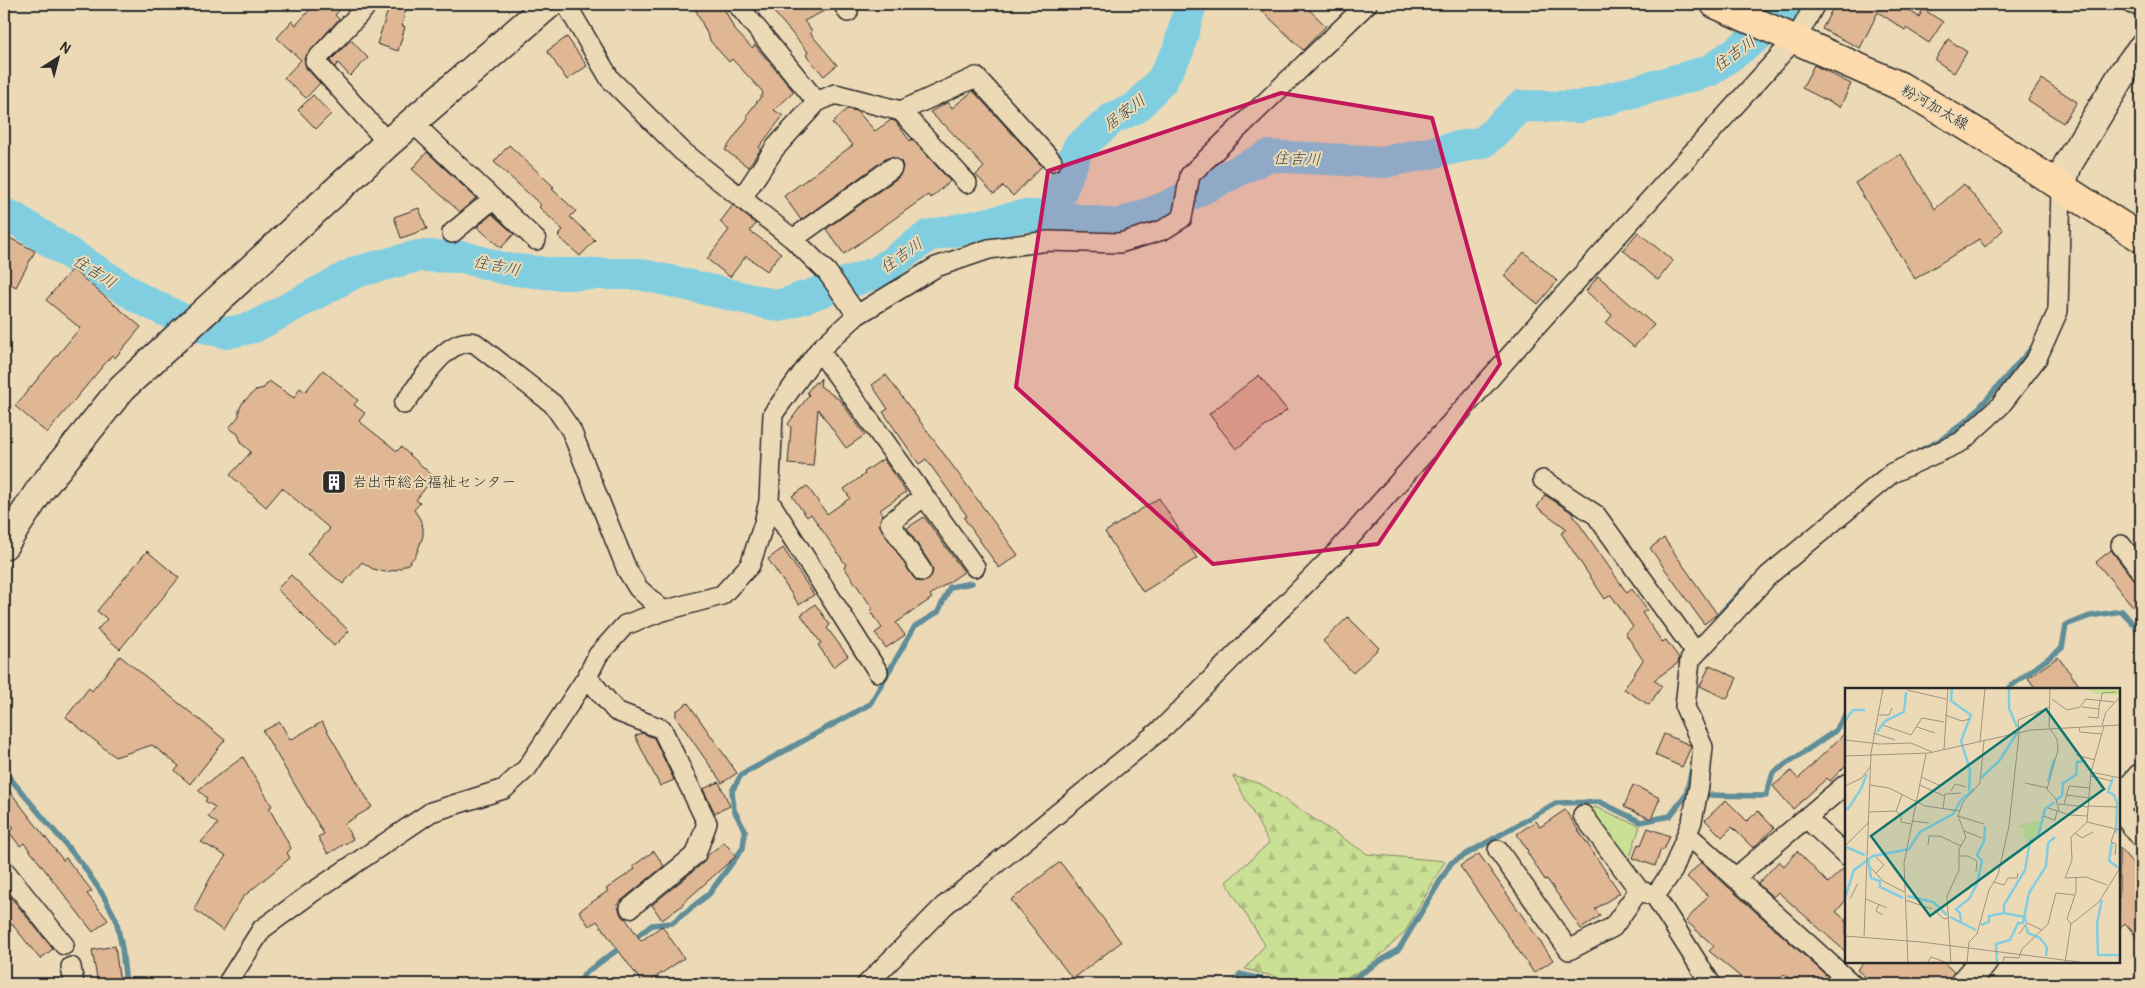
<svg xmlns="http://www.w3.org/2000/svg" width="2145" height="988" viewBox="0 0 2145 988" font-family="Pangolin,'Klee One',sans-serif">
	<style>
		.forest { fill: url(#forest-firs); stroke: #7a8660 }
		.park { fill: #cae095; stroke: #7a8660 }
		.lines { fill: none; stroke-linecap: round; stroke-linejoin: round }
		.stream { stroke: #5f8d98; stroke-width: 5.5 }
		.river { stroke: #82cee1; stroke-width: 32 }
		.building { fill: #e0b794; stroke: #2b2b2b }
		.street-casing { stroke: #2b2b2b; stroke-width: 22 }
		.secondary-casing { stroke: #2b2b2b; stroke-width: 31 }
		.primary-casing { stroke: #2b2b2b; stroke-width: 31 }
		.street { stroke: #ecdab7; stroke-width: 19 }
		.secondary { stroke: #ecdab7; stroke-width: 28 }
		.primary { stroke: #fedbac; stroke-width: 28 }
		.marked { fill: #c2185b; fill-opacity: 0.2; stroke: #c2185b; stroke-width: 4; stroke-linejoin: round }
		.labels { text-anchor: middle; stroke-width: 4; stroke-linejoin: round; paint-order: stroke }
		.street-label { font-size: 15px; fill: #2b2b2b; stroke: #ecdab7 }
		.poi-label { font-size: 15px; fill: #2b2b2b; stroke: #ecdab7; text-anchor: start }
		.water-label { font-size: 16px; font-style: italic; fill: #3c4c4f; stroke: #ecdab7 }
		.inset-river { fill: none; stroke: #82cee1; stroke-width: 2.5 }
		.inset-road { fill: none; stroke: #9f947f; stroke-width: 1 }
		.view { fill: #0f766e; fill-opacity: 0.15; stroke: #0f766e; stroke-width: 2.5 }
		.inset-edge { fill: none; stroke: #2b2b2b; stroke-width: 2.5 }
	</style>
	<defs>
		<pattern id="forest-firs" width="22" height="20" patternUnits="userSpaceOnUse" patternTransform="scale(1.25)"><rect width="22" height="20" fill="#cae095"/><path d="M5 1l3.5 6h-7zM16 11l3.5 6h-7z" fill="#aec081"/></pattern>
	</defs>
	<rect width="100%" height="100%" fill="#ecdab7"/>
	<filter id="ink" filterUnits="userSpaceOnUse"><feTurbulence type="fractalNoise" baseFrequency=".02" numOctaves="2"/><feDisplacementMap in="SourceGraphic" scale="10" xChannelSelector="R" yChannelSelector="G"/><feConvolveMatrix kernelMatrix="1 2 1 2 8 2 1 2 1" color-interpolation-filters="sRGB"/></filter>
	<g filter="url(#ink)">
		<!-- forest -->
		<path class="forest" d="M1233,776L1261,784L1367,854L1445,861L1405,932L1369,966L1335,984L1299,983L1245,969L1265,945L1226,882L1269,843Z"/>
		<!-- park -->
		<path class="park" d="M1595,807L1640,826L1628,863L1590,811Z"/>
		<g class="lines">
			<!-- stream -->
			<path class="stream" d="M1919,451L1941,440L1970,418L2036,343
				M1717,617L1743,589
				M2009,689L2011,686L2062,648L2066,625L2090,616L2122,611L2141,634
				M4,771L82,864L103,895L116,919L122,948L126,984
				M1700,795L1766,796L1773,773L1835,731L1846,714
				M632,940L652,925L672,923L709,894L743,848L745,831L734,810L732,791L741,775L870,704L915,626L938,612L950,587L972,583
				M580,984L584,974L624,945
				M1233,984L1240,974L1282,984
				M1345,984L1399,949L1451,863L1556,803L1600,802L1641,822L1670,816L1686,795L1693,764"/>
			<!-- river -->
			<path class="river" d="M4,214L14,218L139,298L192,324L227,333L254,327L356,272L418,256L463,257L506,269L556,274H639L779,306L878,272L928,236L1023,216H1051L1118,225L1164,208L1268,156L1384,162L1484,142L1521,106L1579,107L1709,71L1754,39L1794,4
				M1051,216L1078,148L1113,118L1136,108L1162,80L1178,51L1191,4"/>
		</g>
		<!-- building -->
		<path class="building" d="M315,4H346L335,15L339,19L304,58L306,68L320,83L306,98L284,78L301,60L277,38L292,21L296,25Z
			M390,4H407L402,26L405,27L398,51L377,44Z
			M693,4H722L734,29L752,48L755,45L794,92L774,110L783,116L759,147L761,149L748,167L725,150L748,118L746,116L763,94L762,91L732,59L729,62L711,42Z
			M767,4H832V7L804,21L812,31L810,33L837,65L824,76L806,55L808,52Z
			M1255,4H1303L1326,26L1303,50Z
			M1835,4H1900L1919,17L1923,9L1943,22L1929,43L1906,28L1905,30L1878,12L1860,48L1822,29Z
			M567,37L587,66L567,80L547,51Z
			M1948,39L1967,52L1954,73L1935,60Z
			M351,40L368,58L350,76L338,63L335,67L330,61Z
			M1814,65L1851,84L1840,107L1802,88Z
			M2042,79L2077,102L2063,123L2028,100Z
			M973,91L1042,166L1013,196L1003,186L994,194L976,175L984,167L944,124L943,125L930,112L948,102L952,108Z
			M313,95L331,114L316,129L298,110Z
			M847,109L857,111L875,131L891,120L895,121L910,141L912,139L950,181L931,198L928,195L844,254L826,229L899,177L903,167L901,161L891,157L885,159L801,220L784,196L853,145L832,123Z
			M509,145L554,187L552,189L576,211L570,217L595,240L580,256L558,236L563,230L539,207L541,205L494,162Z
			M427,152L476,198L460,212L412,169Z
			M1901,154L1935,209L1964,184L2003,230L1985,247L1979,239L1915,279L1855,183Z
			M733,205L756,224L750,231L781,253L767,271L746,256L730,277L707,259L729,230L720,222Z
			M419,208L427,229L401,238L394,217Z
			M492,214L514,234L501,248L477,227Z
			M1638,232L1673,261L1658,280L1623,250Z
			M4,235L35,251L16,287L4,280Z
			M1524,252L1557,281L1538,304L1504,276Z
			M72,269L141,327L115,358L112,355L47,433L15,406L80,328L46,300Z
			M1598,276L1654,325L1634,347L1606,323L1612,315L1586,291Z
			M323,370L358,400L354,405L365,413L359,421L397,451L401,447L434,477L416,500L420,503L414,510L420,519L423,528V536L416,555L408,564L396,570L385,572L373,569L362,562L343,584L307,554L330,529L282,488L266,507L230,475L251,452L242,444L238,434L229,428L239,416V410L243,402L256,390L264,388L269,381L294,398L300,388L305,392Z
			M886,375L1018,555L999,568L964,518L967,516L926,459L919,464L883,412L888,409L872,385Z
			M1259,375L1287,410L1236,449L1209,414Z
			M821,378L820,386L840,400L865,435L846,448L818,409L813,466L788,464L791,427L788,424L809,395L807,392L815,382L817,383Z
			M883,459L906,492L880,510L883,514L879,524L913,577L917,581L923,582L929,580L933,571L931,565L907,528L924,517L964,572L930,595L932,598L896,623L905,635L886,648L875,633L882,628L870,611L873,609L844,567L846,565L811,514L807,517L792,496L807,486L827,514L850,498L844,489L865,474L864,472Z
			M1545,495L1571,512L1627,593L1632,589L1647,610L1642,613L1662,642L1666,640L1679,658L1678,663L1654,680L1662,686L1649,705L1624,689L1643,660L1625,633L1633,627L1611,595L1605,599L1561,533L1567,529L1537,507Z
			M1159,498L1197,558L1143,592L1105,532Z
			M1664,538L1717,614L1704,624L1650,548Z
			M783,548L814,595L799,605L768,559Z
			M2111,550L2132,578L2141,582V616L2096,562Z
			M147,551L179,578L120,649L97,630L107,619L97,611Z
			M291,575L349,631L334,646L277,589Z
			M815,604L830,625L827,628L848,656L833,667L818,645L821,643L801,615Z
			M1348,617L1379,648L1353,673L1323,641Z
			M120,656L225,740L190,784L175,771L179,766L152,745L115,757L66,717L89,688L92,691Z
			M2058,657L2082,689H2036L2028,678Z
			M1710,665L1737,678L1727,699L1700,686Z
			M688,703L737,773L722,783L676,717V711Z
			M280,722L290,740L322,722L372,807L344,824L353,839L328,854L318,837L324,834L263,731Z
			M1846,732V765L1830,781L1827,778L1793,809L1773,786L1791,771L1798,779Z
			M642,733L654,738L674,780L660,786L635,736Z
			M1664,734L1690,745L1691,747L1682,767L1655,755Z
			M243,757L272,806L269,808L291,848L287,853L290,858L243,897L223,931L194,909L212,875L226,856L201,842L218,824L208,817L215,807L205,801L207,798L198,790Z
			M719,782L730,806L715,813L703,789Z
			M4,784L63,860L66,858L92,891L87,894L108,920L93,932L24,843L20,846L9,832L14,828L4,815Z
			M1633,785L1660,798L1651,819L1624,807Z
			M1726,800L1747,821L1758,811L1774,828L1753,848L1732,827L1722,837L1705,820Z
			M1565,810L1620,893L1595,909L1600,916L1581,929L1558,895L1547,879L1545,880L1527,852L1528,851L1517,834L1536,821L1540,827Z
			M1648,828L1670,836L1664,850L1661,849L1655,866L1633,858L1638,844L1641,845Z
			M724,842L736,856L682,904L683,905L662,920L652,905L703,863L707,856Z
			M2119,847L2141,873V942L2125,923L2119,928Z
			M654,851L664,866L617,904L621,915L626,919L641,941L662,926L684,958L646,984H643L597,921L589,926L579,911L608,891L606,889L635,869L633,866Z
			M1797,851L1828,883L1846,866V900L1836,912L1846,920V952L1778,892L1773,897L1758,884L1779,861L1784,866Z
			M1479,854L1553,960L1534,973L1460,866Z
			M1060,862L1121,942L1073,979L1011,900Z
			M1701,862L1727,886L1836,984H1796L1784,974L1775,984H1749L1709,951L1714,946L1686,921L1708,896L1687,877Z
			M4,889L53,949L40,959L12,924L4,931Z
			M115,946L120,984H98L92,950Z
			M1864,962H1943L1954,972L1947,984H1874L1857,970Z"/>
		<g class="lines">
			<defs>
				<path id="street" d="M364,4V9L315,61L388,143
					M566,4L610,79L682,151L793,239L827,272L857,315
					M737,4L817,102
					M843,4L848,12
					M2132,4L2141,6
					M901,111L976,77L1052,161
					M412,122L536,240
					M742,198L775,148L817,102L835,94L901,111L967,183
					M452,233L493,199
					M793,239L892,168
					M819,350L975,567
					M404,404C420,384 446,336 475,343L553,404L571,430L627,570L638,588L663,611
					M1543,480L1596,515L1696,653
					M769,501L878,672
					M2121,545L2141,571
					M922,571L890,523L924,496
					M587,677L616,711L662,729L707,823L696,854L630,908
					M2119,811L2141,838
					M1583,815L1639,890L1655,896L1711,984
					M1806,818L1846,855
					M1687,834L1852,984
					M1498,850L1569,950L1613,927L1639,890
					M4,870L64,945
					M1735,878L1846,784
					M1655,896L1673,870L1692,821L1699,786L1703,747L1685,707L1690,660L1769,575L1892,473L1961,442L2000,406L2037,358L2058,311L2061,186
					M71,967L74,984
					M227,984L262,929L310,894L431,812L504,789L527,768L587,677L598,655L625,625L663,611L722,595L750,565L764,523L769,501L773,414L819,350L857,315L936,267L989,249L1048,241L1120,243L1163,230L1182,218L1190,175L1367,4
					M867,984L944,906L1164,727L1338,551L1536,326L1785,50L1801,30L1815,4"/>
				<path id="secondary" d="M2061,186L2068,164L2124,72L2141,49
					M4,545L40,490L122,388L388,143L549,4
					M2119,803L2141,778
					M1964,984L1983,962"/>
				<path id="primary" d="M1715,4L1900,86L1973,130L2141,238"/>
			</defs>
			<!-- street casing -->
			<use href="#street" class="street-casing"/>
			<!-- secondary casing -->
			<use href="#secondary" class="secondary-casing"/>
			<!-- primary casing -->
			<use href="#primary" class="primary-casing"/>
			<!-- street -->
			<use href="#street" class="street"/>
			<!-- secondary -->
			<use href="#secondary" class="secondary"/>
			<!-- primary -->
			<use href="#primary" class="primary"/>
		</g>
	</g>
	<!-- marked area -->
	<path class="marked" d="M1281,93L1432,118L1500,364L1378,544L1213,564L1016,387L1048,171Z"/>
	<!-- icons -->
	<defs>
		<symbol id="building-square" viewBox="-11 -11 22 22"><rect x="-9" y="-9" width="18" height="18" rx="4" fill="#2b2b2b" stroke="#ecdab7"/><path d="M-4-6H4V6H1V3H-1V6H-4ZM-2.5-4.3h1.7v1.8h-1.7ZM.8-4.3h1.7v1.8H.8ZM-2.5-1h1.7V.8h-1.7ZM.8-1h1.7V.8H.8Z" fill="#fff"/></symbol>
	</defs>
	<g fill-rule="evenodd">
		<use href="#building-square" x="320" y="468" width="28" height="28"/>
	</g>
	<g class="labels">
		<!-- street labels -->
		<g class="street-label">
			<text transform="translate(1935 107) rotate(30)" y="5">粉河加太線</text>
		</g>
		<!-- poi labels -->
		<g class="poi-label">
			<text x="352" y="487">岩出市総合福祉センター</text>
		</g>
		<!-- water labels -->
		<g class="water-label">
			<text transform="translate(1734 53) rotate(-36)" y="6">住吉川</text>
			<text transform="translate(1124 112) rotate(-37)" y="6">居家川</text>
			<text transform="translate(1297 158) rotate(2)" y="6">住吉川</text>
			<text transform="translate(901 255) rotate(-35)" y="6">住吉川</text>
			<text transform="translate(497 265) rotate(12)" y="6">住吉川</text>
			<text transform="translate(95 271) rotate(32)" y="6">住吉川</text>
		</g>
	</g>
	<!-- overview -->
	<g transform="translate(1845 688)">
		<rect width="275" height="275" fill="#ecdab7"/>
		<path d="M241,0L275,1V7L250,6ZM195,132V145L185,153L178,147L179,141L172,138Z" fill="#cae095"/>
		<path class="inset-river" d="M107,0L106,13L126,27L116,53L125,82L124,103M164,0V20L172,39M0,33L8,22H20M32,44L40,33L59,24L61,4M136,90L155,72L172,45M268,90L263,104L269,107L272,115L271,145M203,93L209,71M211,112L217,108L218,95L231,87L232,74L241,73M0,120L3,121L16,101L22,86M267,154L264,173L274,180M1,159L20,167M23,170L26,190L35,193V199L58,210M62,208L88,214L102,227M0,210L9,182L28,168L64,161L75,144L108,126L116,112L129,101M257,212L252,235L253,267H275M159,225V217L180,182L185,153L193,149L200,121L210,114M105,229L131,242M116,236L115,225L111,221L124,211L132,196L137,173L132,167L139,153L140,138M136,237L144,234V228L159,225L180,229L181,234M181,238L183,245L195,250L202,259L201,268M152,275L151,256L165,252L173,235H178L184,205L201,178L203,155L210,149"/>
		<path class="inset-road" d="M205,0L204,39L212,51L213,62L202,101L211,111L214,123M62,2L101,11M207,11L222,22L235,19L241,11L269,14M256,12L257,5L271,4M237,19L254,21M34,27H44L47,20M100,27L117,33L125,31M243,29L253,30L255,12M38,37L66,47L77,30L99,34M257,37L261,24L275,9M259,38L246,84L242,134L226,149L227,172L220,190L241,189L262,197M72,39L90,45M234,39L235,44L257,46M28,45L50,52M0,52L35,56L66,55L87,64M135,53L140,0M99,61L103,0M231,67L250,72M0,68L84,65L186,42L275,37M246,84L275,90M246,88L267,93M76,89L96,98M180,95L203,100M25,97L44,100L80,118L115,123M75,97L99,108M0,98L17,90L25,79M106,103L110,96L121,99M221,107L244,110M275,114V132M213,116L243,119M219,116L224,98L245,100M243,118L272,119M98,120L100,106L116,105M203,120L225,127L242,128M51,123L56,127V134L66,136M24,124L51,123L57,107M113,128L139,136M198,128L210,132L212,123M67,133L84,135M242,134L275,142M119,143L137,150M230,145L237,150L248,144M83,157L84,148H95L116,158M0,158L24,134M270,167L271,156L266,154L270,142M114,168H123L132,173L131,184M31,169L39,177L31,185M26,180L38,193L59,204M149,194L159,197L163,190H172L173,185M5,211L13,195M21,211L42,220M60,212L87,221M34,216L31,223L38,227M89,222L99,231L104,230M226,236L254,214L275,180M174,246L182,235L197,242M0,248L76,254L242,275M19,249L26,65L38,0M63,275L59,175L81,66M82,275L86,269L100,274M106,275L102,208L114,182V161L121,149L113,128L118,114L135,95L139,53M122,275L124,254L132,246L144,202L153,187L164,138L174,46L173,32L205,19M158,275L159,269L174,270L177,261L203,236L211,205L229,207M220,275L226,236L222,231L231,204V190"/>
		<path class="view" d="M201,21L259,101L85,228L26,148Z"/>
		<rect width="275" height="275" class="inset-edge"/>
	</g>
	<!-- margin -->
	<rect width="2145" height="988" fill="none" stroke="#ecdab7" stroke-width="20"/>
	<rect x="10" y="10" width="2125" height="968" fill="none" stroke="#2b2b2b" stroke-width="2" filter="url(#ink)"/>
	<!-- north arrow -->
	<g transform="translate(58 58) rotate(36)" stroke="#ecdab7" stroke-width="4" paint-order="stroke">
	<path d="M0-4L9 19L0 12L-9 19Z" fill="#2b2b2b"/>
	<text y="-8" font-size="14" font-weight="bold" text-anchor="middle" fill="#2b2b2b">N</text>
	</g>
</svg>
